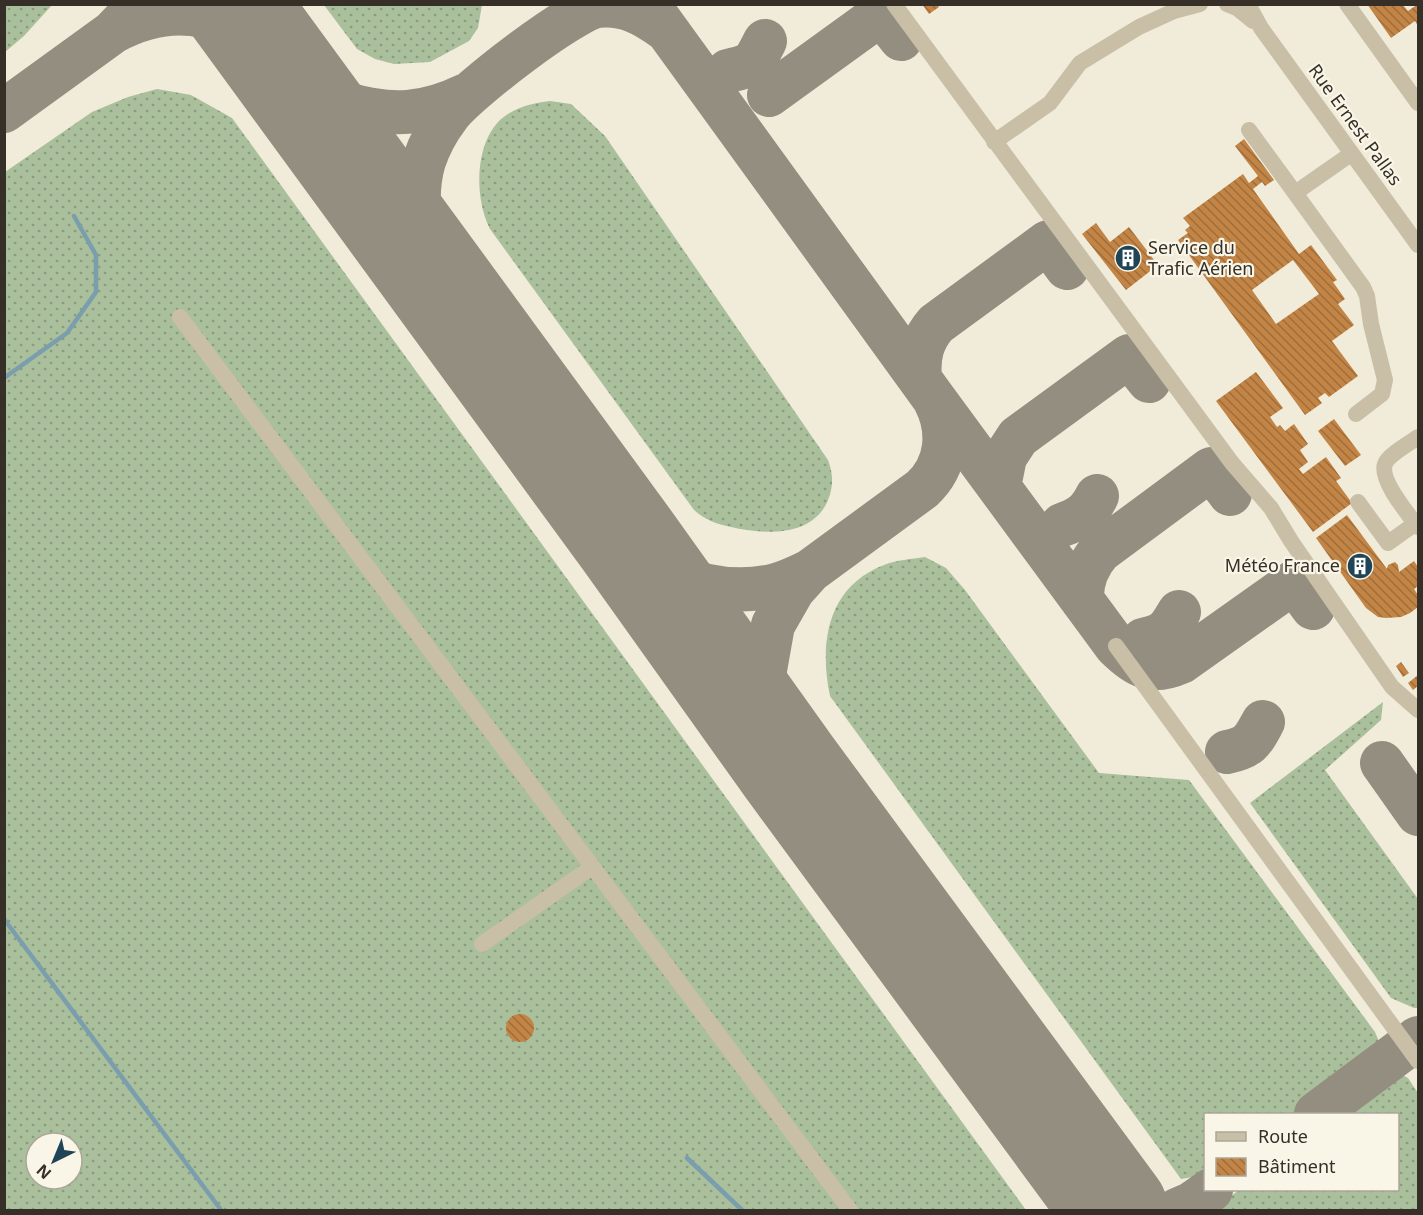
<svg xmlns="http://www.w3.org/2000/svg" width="1423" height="1215" viewBox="0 0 1423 1215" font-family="'Noto Sans',sans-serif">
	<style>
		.grass { fill: url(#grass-dots); fill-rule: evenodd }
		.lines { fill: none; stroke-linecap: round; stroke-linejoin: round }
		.stream { stroke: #7a9ead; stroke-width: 4.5 }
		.taxiway { stroke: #938e80; stroke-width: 44 }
		.runway { stroke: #938e80; stroke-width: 106 }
		.building { fill: url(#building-back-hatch); fill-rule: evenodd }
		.minor { stroke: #c9bfa7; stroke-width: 16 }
		.labels { text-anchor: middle; stroke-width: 4.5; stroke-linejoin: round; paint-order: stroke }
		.street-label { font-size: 18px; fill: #352f27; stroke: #f9f5e7 }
		.poi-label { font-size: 18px; fill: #352f27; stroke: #f9f5e7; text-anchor: start }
	</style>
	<defs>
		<pattern id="grass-dots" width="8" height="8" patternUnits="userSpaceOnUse" patternTransform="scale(1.5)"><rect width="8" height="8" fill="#aabf9b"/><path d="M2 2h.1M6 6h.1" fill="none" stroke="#8b9c7e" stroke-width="1.8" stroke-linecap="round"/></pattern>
		<pattern id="building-back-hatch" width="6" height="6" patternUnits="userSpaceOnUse" patternTransform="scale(1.5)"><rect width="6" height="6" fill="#c38546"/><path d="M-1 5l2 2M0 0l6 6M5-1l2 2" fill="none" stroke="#9f6d3a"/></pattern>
	</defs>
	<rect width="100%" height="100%" fill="#f1ecda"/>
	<!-- grass -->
	<path class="grass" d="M5,4H52V5L24,36L5,52Z
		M324,5H482L478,28L469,41L430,62L394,64L375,59L357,49Z
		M157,89L191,95L232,118L1026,1210H5V172L92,112L128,97ZM36,1143H72V1179H36Z
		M550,101L571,104L605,136L828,460C833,474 834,485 828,500C813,537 765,535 731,527C717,524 705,520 694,510L490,229C475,200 474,148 498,122C512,108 532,103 550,101Z
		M925,557L946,568L965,590L1099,773L1189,780L1375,1032L1380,1044L1371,1058L1294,1114H1206L1205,1171L1193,1177L1181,1179L830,696C819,643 827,587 884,565C896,560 912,559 925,557Z
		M1383,702L1381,720L1325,770L1418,899V1008H1414L1391,998L1250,803Z
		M1399,1073L1408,1078L1418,1093V1210H1218L1222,1203L1239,1190H1398V1114H1335L1390,1075Z"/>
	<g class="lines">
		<!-- stream -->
		<path class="stream" d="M4,378L67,333L96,292V255L74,216
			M4,919L221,1210
			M687,1158L742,1210"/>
		<!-- taxiway -->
		<path class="taxiway" d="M648,4L935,400L1116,646C1137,667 1152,675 1181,662L1294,582L1313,608
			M113,32C170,1 225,10 272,54C287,68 300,82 317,93C326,98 337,101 347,104C391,117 425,115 466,95
			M728,71C754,65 753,64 765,41
			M769,95L881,14L901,39
			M4,111L113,32L133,11
			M431,273C421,235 413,199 424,161C429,146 438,129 448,116C464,93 572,10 598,6C625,3 644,14 665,29
			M920,378C918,357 922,340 936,324L1048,242L1067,268
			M999,487L1005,457L1018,437L1129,356L1149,381
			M1062,525C1079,519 1088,514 1097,496
			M627,540C635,547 643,555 652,561C683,585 729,594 767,587C782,585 797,577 810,571
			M1082,600C1081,581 1088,565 1100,551L1211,469L1230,494
			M1143,640C1165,635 1168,631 1179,612
			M1227,752C1250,747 1252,742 1263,722
			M1382,763L1418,814
			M789,767L772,728L765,688V670L773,625L793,590L810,571L922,489C948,465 950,430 935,401
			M1316,1114L1418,1038
			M1089,1175L1117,1201L1136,1210
			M1177,1210L1191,1204L1211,1190"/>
		<!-- runway -->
		<path class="runway" d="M235,4L627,540L789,767L1115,1210"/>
	</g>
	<!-- building -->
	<path class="building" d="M922,4H937L939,7L929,14Z
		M1367,4H1402L1408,11L1418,4V26L1415,21L1391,38Z
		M1244,139L1274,180L1265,186L1262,182L1253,189L1299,254L1311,245L1337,280L1333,282L1345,299L1338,304L1354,325L1332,341L1358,376L1329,397L1325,393L1318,398L1322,403L1305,415L1178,240L1188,233L1185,230L1190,226L1183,218L1243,174L1249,183L1258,176L1235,146ZM1293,260L1319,294L1276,324L1252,290Z
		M1096,223L1110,242L1129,227L1158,265L1126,290L1082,234Z
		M1256,372L1283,408L1270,417L1277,427L1280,425L1285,431L1294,424L1308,444L1300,450L1308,462L1299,469L1303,474L1326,457L1341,478L1336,481L1352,503L1313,532L1216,401Z
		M1334,419L1361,455L1345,466L1318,431Z
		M1347,515L1387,569L1388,565L1395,562L1398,565L1399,572L1414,561L1418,567V586L1414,589L1418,595V607L1410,613L1401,617L1386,618L1378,617L1366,608L1316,538Z
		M1401,662L1409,673L1403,677L1396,666Z
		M1418,675V686L1413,690L1408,683Z
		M506 1028a14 14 0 1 1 28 0a14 14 0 1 1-28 0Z"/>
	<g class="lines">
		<!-- minor -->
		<path class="minor" d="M894,4L1232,463L1271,508L1291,541L1392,687L1418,710
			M1179,4L1174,11L1200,4
			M1227,4L1237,8L1253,21
			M1248,4L1261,28L1418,245
			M1347,4L1418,103
			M1249,130L1295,193
			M994,142L1050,103L1080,63L1139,27L1174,11
			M1351,154L1295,193L1363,287L1367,296L1371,324L1385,380L1382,394L1356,414
			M180,317L850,1210
			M1418,437C1410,443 1388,455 1385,464C1379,480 1409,515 1418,527
			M1358,502L1388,543L1416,523
			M1116,646L1418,1061
			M482,944L592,867"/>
	</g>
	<!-- icons -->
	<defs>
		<symbol id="building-disc" viewBox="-11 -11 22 22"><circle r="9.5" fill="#1e4456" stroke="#f9f5e7"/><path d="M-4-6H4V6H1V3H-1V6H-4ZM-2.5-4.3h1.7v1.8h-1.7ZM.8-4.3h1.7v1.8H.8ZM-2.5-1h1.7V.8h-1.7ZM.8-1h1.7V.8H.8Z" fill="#fff"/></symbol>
	</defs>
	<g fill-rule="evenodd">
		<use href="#building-disc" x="1113" y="243" width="30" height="30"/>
		<use href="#building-disc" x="1345" y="551" width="30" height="30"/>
	</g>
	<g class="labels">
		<!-- street labels -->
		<g class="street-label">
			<text transform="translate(1355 125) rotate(54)" y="6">Rue Ernest Pallas</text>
		</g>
		<!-- poi labels -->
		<g class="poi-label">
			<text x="1148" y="254">Service du<tspan x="1148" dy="21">Trafic Aérien</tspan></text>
			<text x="1340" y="572" text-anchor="end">Météo France</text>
		</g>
	</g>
	<!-- border -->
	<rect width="1423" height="1215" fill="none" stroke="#352f27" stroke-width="12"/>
	<!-- legend -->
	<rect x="1204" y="1113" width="195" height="78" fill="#f9f5e7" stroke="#aba69a" stroke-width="1.5"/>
	<rect x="1216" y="1132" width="30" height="9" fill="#c9bfa7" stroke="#aba69a" stroke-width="1.5"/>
	<text x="1258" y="1143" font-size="18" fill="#352f27">Route</text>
	<rect x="1216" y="1158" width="30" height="18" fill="url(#building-back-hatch)" stroke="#aba69a" stroke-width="1.5"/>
	<text x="1258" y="1173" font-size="18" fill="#352f27">Bâtiment</text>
	<!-- north arrow -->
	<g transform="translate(54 1161) rotate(223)"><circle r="28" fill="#f9f5e7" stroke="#aba69a" stroke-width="1.5"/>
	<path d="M0-4.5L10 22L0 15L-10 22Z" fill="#1e4456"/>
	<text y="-9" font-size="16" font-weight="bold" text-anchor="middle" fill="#352f27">N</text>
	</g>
</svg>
